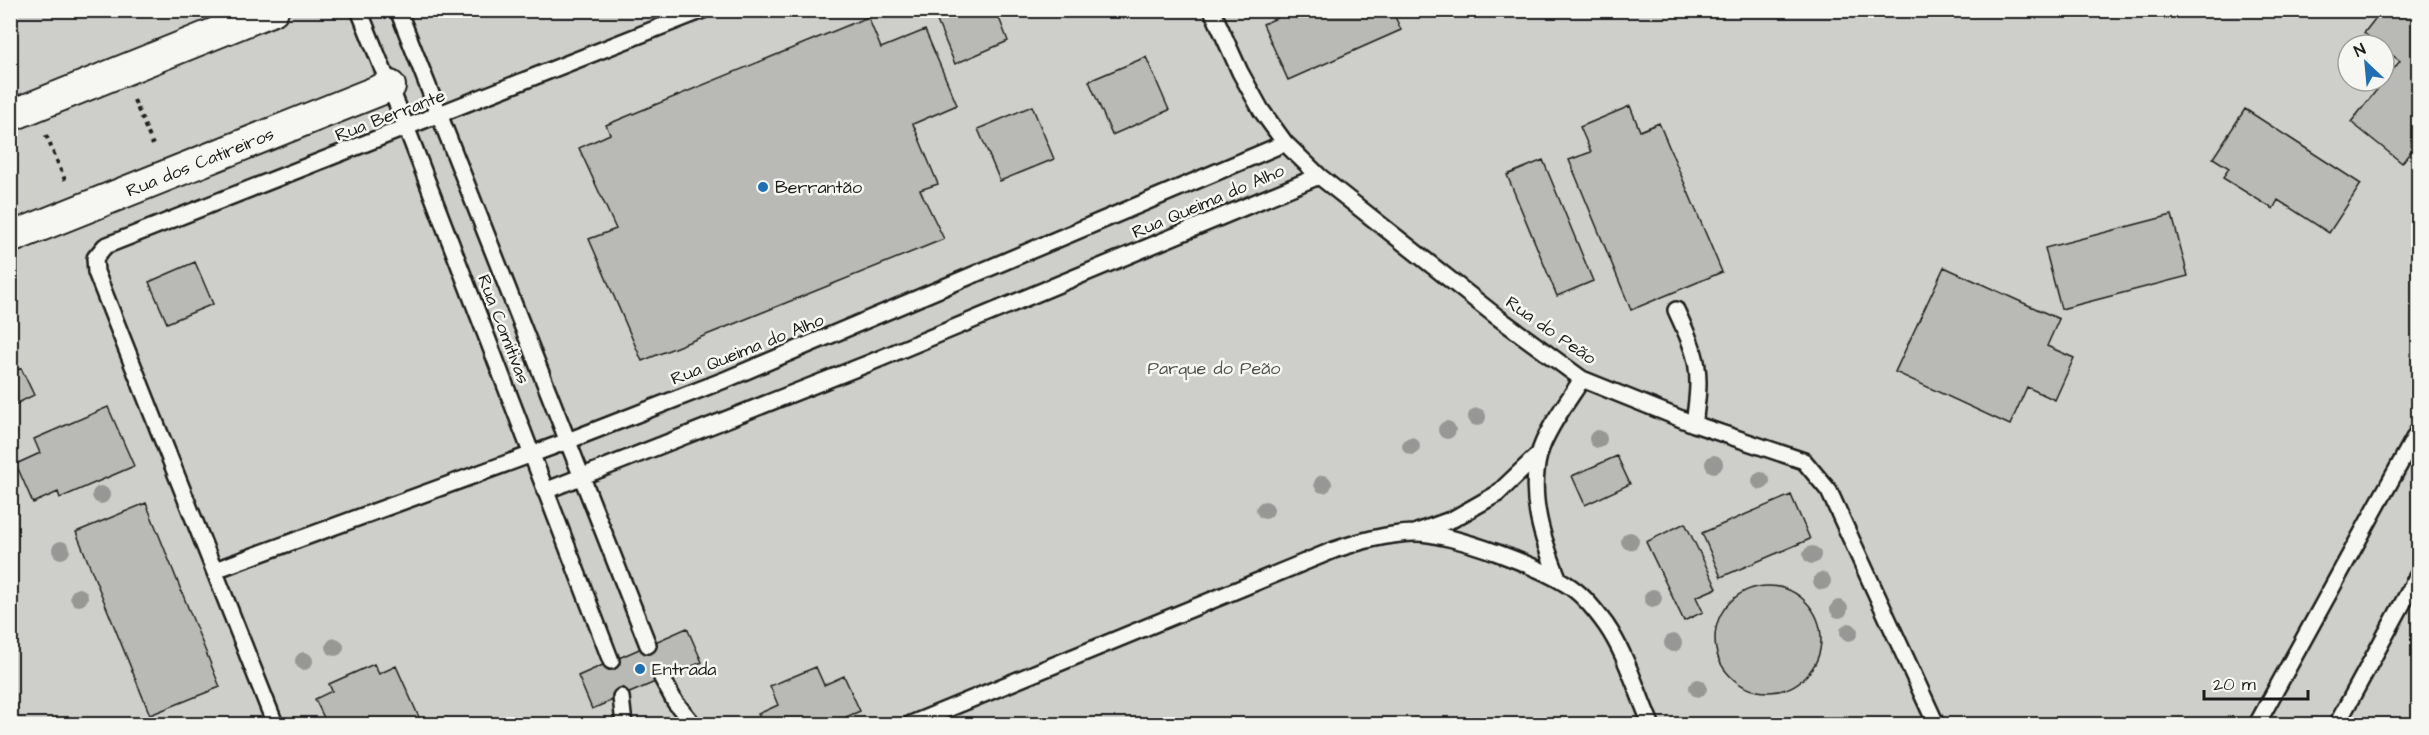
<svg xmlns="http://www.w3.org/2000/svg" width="2429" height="735" viewBox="0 0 2429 735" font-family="'Architects Daughter',sans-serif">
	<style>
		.green { fill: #cececb; stroke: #757574; stroke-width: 1.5; fill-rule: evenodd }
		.building { fill: #b9b9b6; stroke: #1c1c1c; stroke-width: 1.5 }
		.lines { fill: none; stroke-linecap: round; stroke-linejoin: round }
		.lane-casing { stroke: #1c1c1c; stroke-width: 20 }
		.street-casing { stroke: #1c1c1c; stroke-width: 34 }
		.path { stroke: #1c1c1c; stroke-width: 4; stroke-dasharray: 4.5 4.5; stroke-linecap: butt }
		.lane { stroke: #f6f6f2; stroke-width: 15 }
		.street { stroke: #f6f6f2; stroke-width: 30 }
		.tree { fill: #979795 }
		.poi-dot { fill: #1f6fb2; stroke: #f6f6f2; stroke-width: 2 }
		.labels { text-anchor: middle; stroke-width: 5; stroke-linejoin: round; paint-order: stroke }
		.street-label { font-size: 18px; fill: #1c1c1c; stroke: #f6f6f2 }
		.poi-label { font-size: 18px; fill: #1c1c1c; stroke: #f6f6f2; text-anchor: start }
		.park-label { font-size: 18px; fill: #515151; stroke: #f6f6f2 }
	</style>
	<rect width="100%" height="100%" fill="#edede9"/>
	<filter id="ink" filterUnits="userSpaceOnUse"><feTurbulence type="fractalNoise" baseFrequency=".0167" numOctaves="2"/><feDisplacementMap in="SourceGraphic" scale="12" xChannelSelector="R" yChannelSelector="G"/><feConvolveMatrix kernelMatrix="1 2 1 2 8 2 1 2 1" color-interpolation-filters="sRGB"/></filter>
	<g filter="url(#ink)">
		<!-- green -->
		<path class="green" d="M10,11H2418V724H11ZM2348,45H2384V81H2348Z"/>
		<!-- building -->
		<path class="building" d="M943,10H996L1008,41L955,64L934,14Z
			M1063,10H1084L1066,18Z
			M1295,10H1392L1401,30L1288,80L1263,24Z
			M2382,10H2418V142L2402,163L2351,122L2400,61L2384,49V45H2379L2364,33Z
			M868,17L881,48L925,30L957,105L913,124L938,184L920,190L944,239L642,361L589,239L616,229L579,148L610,134L606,125Z
			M1146,57L1169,110L1112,135L1089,81Z
			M1032,106L1054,159L1000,181L978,129Z
			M1630,106L1640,131L1659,123L1722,272L1631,310L1569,160L1591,152L1580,127Z
			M2245,109L2361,184L2329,233L2278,200L2273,209L2223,178L2229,168L2213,158Z
			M1543,160L1593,281L1557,296L1507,175Z
			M2172,215L2188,276L2061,309L2045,248Z
			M195,262L213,304L167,323L149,282Z
			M1944,267L2059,319L2047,346L2074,358L2055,400L2027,387L2010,425L1895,372Z
			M21,368L34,395L10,407V374Z
			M108,407L134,466L60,498L58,492L33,503L16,464L40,453L34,439Z
			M1617,456L1630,484L1585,505L1572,476Z
			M1791,495L1810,539L1721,577L1702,533Z
			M146,503L220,687L150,715L76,532Z
			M1685,523L1717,588L1696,597L1703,612L1684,621L1646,542Z
			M1715 639a53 53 0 1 1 106 0a53 53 0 1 1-106 0Z
			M687,628L702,662L592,709L578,676Z
			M374,664L379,674L396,666L422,724H327L315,699L332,691L329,684Z
			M816,667L824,685L844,676L860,711L830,724H763L758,714L778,705L770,686Z"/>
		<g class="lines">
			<defs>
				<path id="lane" d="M359,10L407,129L611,661
					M398,10L648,645
					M1212,10L1240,72L1261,110L1285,143L1319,176L1496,316L1582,379L1694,424L1804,461L1829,491L1936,724
					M1676,310C1699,360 1702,368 1694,424
					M545,491L867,364L1319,176
					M1417,532L1453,519L1497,494L1539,454
					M215,570L565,442L727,379L1285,143
					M1559,580C1543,541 1528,498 1539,455C1545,431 1569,400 1582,379
					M662,678L675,702L693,724
					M621,697L624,724
					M275,724L96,272L95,258L105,246L703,10
					M911,724L1334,550C1361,541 1386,534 1414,533C1449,532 1548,568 1576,591C1586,599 1598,614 1606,625C1626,654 1637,692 1651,724
					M2257,724L2418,431
					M2337,724L2418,575"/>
				<path id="street" d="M10,116L273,10
					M10,238L390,86"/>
			</defs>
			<!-- lane casing -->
			<use href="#lane" class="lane-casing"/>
			<!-- street casing -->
			<use href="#street" class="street-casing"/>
			<!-- path -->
			<path class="path" d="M134,100L153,145
				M46,135L65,180"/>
			<!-- lane -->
			<use href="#lane" class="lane"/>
			<!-- street -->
			<use href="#street" class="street"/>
		</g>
		<!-- trees -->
		<g class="tree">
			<circle cx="1477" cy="417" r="9"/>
			<circle cx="1447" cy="430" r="9"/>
			<circle cx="1598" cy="439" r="9"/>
			<circle cx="1411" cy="446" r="9"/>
			<circle cx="1714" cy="464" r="9"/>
			<circle cx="1761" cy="481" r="9"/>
			<circle cx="1323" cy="484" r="9"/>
			<circle cx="101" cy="495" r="9"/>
			<circle cx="1265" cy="510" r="9"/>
			<circle cx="1630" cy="541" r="9"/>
			<circle cx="61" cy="550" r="9"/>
			<circle cx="1812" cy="555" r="9"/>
			<circle cx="1822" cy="581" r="9"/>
			<circle cx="79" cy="597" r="9"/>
			<circle cx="1653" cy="598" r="9"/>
			<circle cx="1839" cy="609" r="9"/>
			<circle cx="1849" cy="632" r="9"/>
			<circle cx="1673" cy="643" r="9"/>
			<circle cx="335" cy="647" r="9"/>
			<circle cx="304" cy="661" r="9"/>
			<circle cx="1698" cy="688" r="9"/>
		</g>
	</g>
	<!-- markers -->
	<g class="poi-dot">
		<circle cx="763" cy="187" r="6"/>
		<circle cx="640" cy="669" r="6"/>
	</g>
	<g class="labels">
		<!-- street labels -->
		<g class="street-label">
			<text transform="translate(390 115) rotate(-21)" y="6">Rua Berrante</text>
			<text transform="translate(200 162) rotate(-22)" y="6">Rua dos Catireiros</text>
			<text transform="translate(1208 201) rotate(-23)" y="6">Rua Queima do Alho</text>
			<text transform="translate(504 329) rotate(69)" y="6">Rua Comitivas</text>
			<text transform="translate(1551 330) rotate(35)" y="6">Rua do Peão</text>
			<text transform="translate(747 349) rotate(-22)" y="6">Rua Queima do Alho</text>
		</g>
		<!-- poi labels -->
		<g class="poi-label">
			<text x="775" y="193">Berrantão</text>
			<text x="652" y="675">Entrada</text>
		</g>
		<!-- park labels -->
		<g class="park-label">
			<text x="1214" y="374">Parque do Peão</text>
		</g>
	</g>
	<!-- margin -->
	<rect width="2429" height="735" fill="none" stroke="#f6f6f2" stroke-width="36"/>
	<rect x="18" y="18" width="2393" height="699" fill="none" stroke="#1c1c1c" stroke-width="2" filter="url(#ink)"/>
	<!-- north arrow -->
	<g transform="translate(2366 63) rotate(334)"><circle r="28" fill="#f6f6f2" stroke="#9f9f9c" stroke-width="1.5"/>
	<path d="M0-4.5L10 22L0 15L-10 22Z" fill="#1f6fb2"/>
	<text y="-9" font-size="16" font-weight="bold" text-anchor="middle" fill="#1c1c1c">N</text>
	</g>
	<!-- scale -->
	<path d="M2204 690v9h104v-9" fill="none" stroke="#1c1c1c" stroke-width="3"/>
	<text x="2213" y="690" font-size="18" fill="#1c1c1c" stroke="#f6f6f2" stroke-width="4.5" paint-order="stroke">20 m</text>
</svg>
